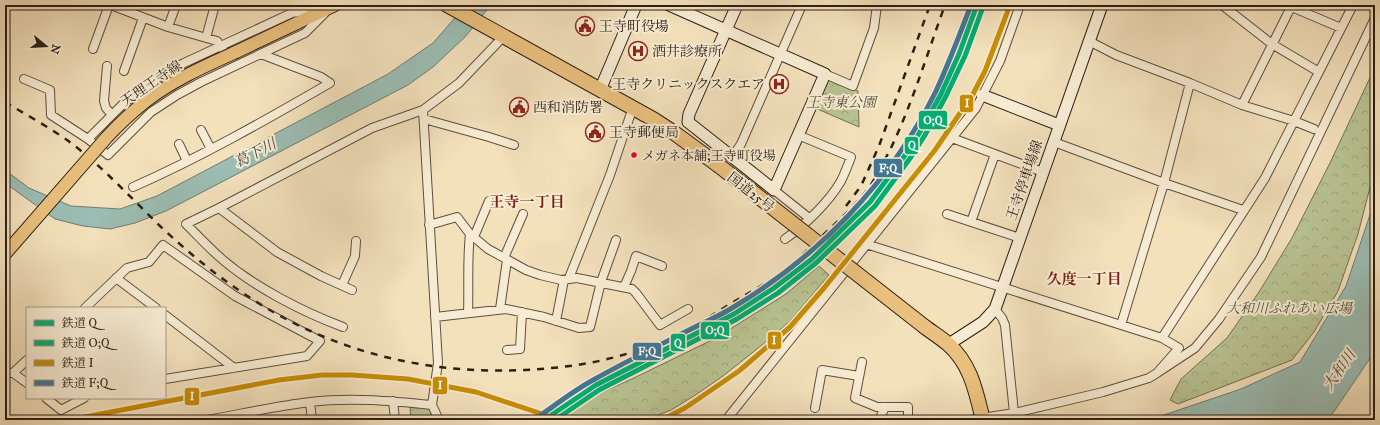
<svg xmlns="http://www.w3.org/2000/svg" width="1380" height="425" viewBox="0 0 1380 425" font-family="'IM FELL Great Primer','Noto Serif JP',serif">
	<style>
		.park { fill: url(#park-crowns); stroke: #737053 }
		.water { fill: #9bbdb3; stroke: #6f7d73 }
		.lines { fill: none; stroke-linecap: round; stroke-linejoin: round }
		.street-casing { stroke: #5e4f3e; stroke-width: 10 }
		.secondary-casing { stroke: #2d1e14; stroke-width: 13 }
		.primary-casing { stroke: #2d1e14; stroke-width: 14 }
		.highway-casing { stroke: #2d1e14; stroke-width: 16 }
		.street { stroke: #f7ecd3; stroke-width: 8 }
		.secondary { stroke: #f7ecd3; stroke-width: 11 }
		.primary { stroke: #eac07e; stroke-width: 12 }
		.highway { stroke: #eac07e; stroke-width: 14 }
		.rail { stroke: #2d1e14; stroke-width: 2.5; stroke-dasharray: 7 7; stroke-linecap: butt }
		.primary-bridge-casing { stroke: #2d1e14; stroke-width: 14; stroke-linecap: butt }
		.highway-bridge-casing { stroke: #2d1e14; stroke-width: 16; stroke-linecap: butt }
		.primary-bridge { stroke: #eac07e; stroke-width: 12 }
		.highway-bridge { stroke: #eac07e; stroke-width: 14 }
		.rail-1-casing { stroke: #f7ecd3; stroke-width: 8 }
		.rail-2-casing { stroke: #f7ecd3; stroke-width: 8 }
		.rail-3-casing { stroke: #f7ecd3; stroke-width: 8 }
		.rail-4-casing { stroke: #f7ecd3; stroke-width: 8 }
		.rail-1 { stroke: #02ad73; stroke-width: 5 }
		.rail-2 { stroke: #02ad73; stroke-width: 5 }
		.rail-3 { stroke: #c78d06; stroke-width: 5 }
		.rail-4 { stroke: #447694; stroke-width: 5 }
		.bus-dot { fill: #e4002b; stroke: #f7ecd3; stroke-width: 1.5 }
		.labels { text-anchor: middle; stroke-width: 4; stroke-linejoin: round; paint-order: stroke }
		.bus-label { font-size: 13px; fill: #2d1e14; stroke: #f7ecd3; text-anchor: start }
		.poi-label { font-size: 14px; fill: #2d1e14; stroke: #f7ecd3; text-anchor: start }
		.street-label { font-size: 14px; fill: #2d1e14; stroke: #f7ecd3 }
		.park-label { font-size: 14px; font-style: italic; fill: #57503a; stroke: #f7ecd3 }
		.water-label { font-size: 15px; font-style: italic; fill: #4e4e44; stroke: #f7ecd3 }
		.neighbourhood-label { font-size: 15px; font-weight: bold; fill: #7a1f14; stroke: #f7ecd3 }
		.line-badge { stroke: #f7ecd3; stroke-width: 1.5 }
		.badge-label { font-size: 11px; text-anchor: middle; font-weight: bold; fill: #fff }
	</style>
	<defs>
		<pattern id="park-crowns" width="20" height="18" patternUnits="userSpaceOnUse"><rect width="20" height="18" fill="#b9c392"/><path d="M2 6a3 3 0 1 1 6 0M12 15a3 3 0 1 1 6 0" fill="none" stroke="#9fa77d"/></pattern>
	</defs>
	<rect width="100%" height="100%" fill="#f3e1bc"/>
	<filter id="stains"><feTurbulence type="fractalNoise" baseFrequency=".005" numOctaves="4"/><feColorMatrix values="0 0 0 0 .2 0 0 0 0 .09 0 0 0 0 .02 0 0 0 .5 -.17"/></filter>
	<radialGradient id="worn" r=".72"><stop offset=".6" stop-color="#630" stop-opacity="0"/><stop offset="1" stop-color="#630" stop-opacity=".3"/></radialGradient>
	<!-- park -->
	<path class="park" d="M1375,67V168L1358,234L1338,291L1314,332L1292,360L1178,404L1170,400L1181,379L1227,338L1259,292L1292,238L1330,163Z
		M831,79L858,91L859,127L815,108L826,82Z
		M819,266L829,275L790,321L772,337L723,376L697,394L671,410L656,416L639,420H583L564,414L589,398L634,378L716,338L786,294Z
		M410,407H428L434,420H411Z"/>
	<!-- water -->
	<path class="water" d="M466,5H491L465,37L433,67L408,85L166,211L135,223L110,229L83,226L55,219L5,183V170L29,188L71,206L120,209L157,196L388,74L433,43Z
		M1375,200V351L1333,413L1323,420H1149L1241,389L1300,362L1346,286Z"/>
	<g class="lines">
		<defs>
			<path id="street" d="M111,5L168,27L217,41L223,50
				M1222,5L1272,44L1319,72
				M1287,5L1341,28
				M168,27L176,5
				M206,38L215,5
				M1089,41L1116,55L1190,83L1242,105L1294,121L1314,129
				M93,49L109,5
				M107,66L104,101L106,108L112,115
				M124,71L143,18
				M825,74L853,86L874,28L877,5
				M24,79L50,90L51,115L88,139L108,155L151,112L177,95L201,82L305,33L325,13
				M1242,105L1292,5
				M423,110L438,363L432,405L439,420
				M424,119L489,137L514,145
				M201,130L211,149
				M952,138L1043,172
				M88,139L125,102L164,73L184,63L292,13L319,9
				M1054,142L1164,183L1243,210
				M179,144L187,161
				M733,156L741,144L802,5
				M133,187C201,157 266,120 330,83L321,77L261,54
				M774,190L809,218
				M219,208L277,252L321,276L352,290
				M947,214L1020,238
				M971,222L995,154
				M429,225L457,217L470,234L488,249L526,270L540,275L561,280L577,278L632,289L636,293L660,325L688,309
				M474,237L489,201
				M785,239C805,225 829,202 841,181C845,173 848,165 851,157L798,135
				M866,244L1162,338L1265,178L1353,5
				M504,258L523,214
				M116,278L156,308
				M569,278L610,175L633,107
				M342,285L355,256L356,241
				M624,287L631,271L636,256L662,266
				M85,308L127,268L149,262L163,245L235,296L320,341L307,356L165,379
				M500,309L507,260
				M995,309L1002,318L1005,325L1014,413
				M468,313C469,287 467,260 470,234
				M165,315L234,368
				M435,317L506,309L544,317L579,328L590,327L601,282L616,240
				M556,321L564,280
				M1121,325L1164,183L1190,83
				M343,327C303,312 256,288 223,260C210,249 198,236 186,224L219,208L372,128L423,110L459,83L504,36
				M507,350L520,349L522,312
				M862,362L855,398L877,407H908V420
				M5,373H13L27,383
				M13,373L27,360
				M1157,373L1195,348L1219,319L1261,257L1375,18
				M46,398L61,410L84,398
				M393,401L395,420
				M310,402L312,420
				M815,408L822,370L859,376
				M207,420C241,414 276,406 310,402C351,397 392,401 432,405
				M726,420L976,108L1000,61L1020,5
				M879,420L885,407
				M970,420L1014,413L1103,392L1149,378L1157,373L1179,348L1162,338"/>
			<path id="secondary" d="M669,5L825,74L774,190L688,122L689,114L737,5
				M600,90L636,5
				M982,95L1059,125
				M949,344L983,322L995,309L1102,5"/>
			<path id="primary" d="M236,52L335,5"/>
			<path id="highway" d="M447,5L653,119L673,132L718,165
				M925,327C933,333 941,338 948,344C971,364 976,392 983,420"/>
		</defs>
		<!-- street casing -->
		<use href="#street" class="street-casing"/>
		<!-- secondary casing -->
		<use href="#secondary" class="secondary-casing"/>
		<!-- primary casing -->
		<use href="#primary" class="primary-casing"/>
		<!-- highway casing -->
		<use href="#highway" class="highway-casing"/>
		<!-- street -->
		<use href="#street" class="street"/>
		<!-- secondary -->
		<use href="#secondary" class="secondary"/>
		<!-- primary -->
		<use href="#primary" class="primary"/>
		<!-- highway -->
		<use href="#highway" class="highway"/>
		<!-- rail -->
		<path class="rail" d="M5,102C25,114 47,126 67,140C101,165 130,197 160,226C195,259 233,289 275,313C353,357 437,374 525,370C563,368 602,363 638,350C655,344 672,337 688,329C704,321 720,310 735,301C754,290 774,279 791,265C802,256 811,246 822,236C838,221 855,206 868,189C876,178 882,164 889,152C912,105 927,54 945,5
			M846,206L861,186L879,146L930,5"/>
		<defs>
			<path id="primary-bridge" d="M5,254L107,137C119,124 132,112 146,101C173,80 205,66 236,52"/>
			<path id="highway-bridge" d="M718,165L925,327"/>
		</defs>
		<!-- primary-bridge casing -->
		<use href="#primary-bridge" class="primary-bridge-casing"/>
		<!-- highway-bridge casing -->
		<use href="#highway-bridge" class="highway-bridge-casing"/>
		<!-- primary-bridge -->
		<use href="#primary-bridge" class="primary-bridge"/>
		<!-- highway-bridge -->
		<use href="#highway-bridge" class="highway-bridge"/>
		<defs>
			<path id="rail-1" d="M544,420L596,385L734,314L774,288L812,259L870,202L906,154L920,132L941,94L959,54L977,5"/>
			<path id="rail-2" d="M555,420L599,390L737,319L778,293L816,263L875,206L911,157L925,135L946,96L965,56L983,7"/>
			<path id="rail-3" d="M69,420L279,380L322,375H352L408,379L476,392L560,420
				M662,420L685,408L739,371L790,327L824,288L935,150L973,94L985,71L1010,5"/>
			<path id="rail-4" d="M541,415C558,403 576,389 595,379C627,361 660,345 693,328C706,322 719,316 732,308C818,257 891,182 936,91C949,63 960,34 971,5"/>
		</defs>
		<!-- rail-1 casing -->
		<use href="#rail-1" class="rail-1-casing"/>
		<!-- rail-2 casing -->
		<use href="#rail-2" class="rail-2-casing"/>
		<!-- rail-3 casing -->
		<use href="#rail-3" class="rail-3-casing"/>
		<!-- rail-4 casing -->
		<use href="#rail-4" class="rail-4-casing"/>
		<!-- rail-1 -->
		<use href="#rail-1" class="rail-1"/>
		<!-- rail-2 -->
		<use href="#rail-2" class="rail-2"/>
		<!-- rail-3 -->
		<use href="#rail-3" class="rail-3"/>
		<!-- rail-4 -->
		<use href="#rail-4" class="rail-4"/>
	</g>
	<!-- icons -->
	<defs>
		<symbol id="civic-ring" viewBox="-11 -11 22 22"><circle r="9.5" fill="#f7ecd3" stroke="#8f2418" stroke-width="1.5"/><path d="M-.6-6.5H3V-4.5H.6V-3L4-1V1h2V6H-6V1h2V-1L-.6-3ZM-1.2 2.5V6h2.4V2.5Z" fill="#8f2418"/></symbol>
		<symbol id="hospital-ring" viewBox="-11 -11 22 22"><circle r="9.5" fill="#f7ecd3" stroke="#8f2418" stroke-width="1.5"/><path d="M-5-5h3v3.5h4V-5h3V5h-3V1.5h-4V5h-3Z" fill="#8f2418"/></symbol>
	</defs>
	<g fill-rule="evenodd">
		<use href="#civic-ring" x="574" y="15" width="22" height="22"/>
		<use href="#hospital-ring" x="627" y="40" width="22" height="22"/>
		<use href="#hospital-ring" x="768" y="73" width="22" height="22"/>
		<use href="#civic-ring" x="508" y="96" width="22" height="22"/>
		<use href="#civic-ring" x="584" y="121" width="22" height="22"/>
	</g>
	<!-- markers -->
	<circle class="bus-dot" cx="634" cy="155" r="3.5"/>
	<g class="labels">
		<!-- bus labels -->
		<g class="bus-label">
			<text x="642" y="160">メガネ本舗;王寺町役場</text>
		</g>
		<!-- poi labels -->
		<g class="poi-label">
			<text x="599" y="31">王寺町役場</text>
			<text x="652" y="56">酒井診療所</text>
			<text x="765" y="89" text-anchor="end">王寺クリニックスクエア</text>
			<text x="533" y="112">西和消防署</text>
			<text x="609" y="137">王寺郵便局</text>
		</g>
		<!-- street labels -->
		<g class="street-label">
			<text transform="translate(151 83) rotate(-34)" y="5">天理王寺線</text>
			<text transform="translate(1024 180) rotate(-71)" y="5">王寺停車場線</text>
			<text transform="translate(751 192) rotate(38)" y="5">国道25号</text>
		</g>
		<!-- park labels -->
		<g class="park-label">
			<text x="841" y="107">王寺東公園</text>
			<text x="1289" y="313">大和川ふれあい広場</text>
		</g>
		<!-- water labels -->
		<g class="water-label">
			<text transform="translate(255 153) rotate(-28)" y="5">葛下川</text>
			<text transform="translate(1339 370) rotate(-55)" y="5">大和川</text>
		</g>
		<!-- neighbourhood labels -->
		<g class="neighbourhood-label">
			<text x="527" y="207">王寺一丁目</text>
			<text x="1084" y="284">久度一丁目</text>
		</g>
	</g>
	<g class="line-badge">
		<rect x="959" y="94" width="15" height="19" rx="4" fill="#c78d06"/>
		<rect x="918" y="110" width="30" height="20" rx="4" fill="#02ad73"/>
		<rect x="904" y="136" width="15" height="19" rx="4" fill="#02ad73"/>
		<rect x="873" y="158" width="30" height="20" rx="4" fill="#447694"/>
		<rect x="700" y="321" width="30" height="19" rx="4" fill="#02ad73"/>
		<rect x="767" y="331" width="15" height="19" rx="4" fill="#c78d06"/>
		<rect x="670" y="333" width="16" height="19" rx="4" fill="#02ad73"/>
		<rect x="632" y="342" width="30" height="19" rx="4" fill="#447694"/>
		<rect x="432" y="376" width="16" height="19" rx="4" fill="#c78d06"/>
		<rect x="184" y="387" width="16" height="19" rx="4" fill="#c78d06"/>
	</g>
	<g class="badge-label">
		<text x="967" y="107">I</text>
		<text x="933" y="124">O;Q</text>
		<text x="912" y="149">Q</text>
		<text x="888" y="172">F;Q</text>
		<text x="715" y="334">O;Q</text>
		<text x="774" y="344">I</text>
		<text x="678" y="347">Q</text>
		<text x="647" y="355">F;Q</text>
		<text x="440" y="389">I</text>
		<text x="192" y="400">I</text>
	</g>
	<!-- margin -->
	<rect width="1380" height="425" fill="none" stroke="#f3e1bc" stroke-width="20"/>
	<rect x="6" y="6" width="1368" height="413" fill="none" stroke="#2d1e14" stroke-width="2"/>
	<rect x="10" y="10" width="1360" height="405" fill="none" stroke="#2d1e14"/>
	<!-- legend -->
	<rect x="26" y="307" width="140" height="92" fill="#f7ecd3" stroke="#a69a87"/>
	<rect x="34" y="320" width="20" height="6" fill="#02ad73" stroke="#a69a87"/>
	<text x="62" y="327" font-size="12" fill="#2d1e14">鉄道 Q</text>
	<rect x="34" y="340" width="20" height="6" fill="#02ad73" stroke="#a69a87"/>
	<text x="62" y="347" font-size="12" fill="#2d1e14">鉄道 O;Q</text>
	<rect x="34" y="360" width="20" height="6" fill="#c78d06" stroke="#a69a87"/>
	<text x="62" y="367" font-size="12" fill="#2d1e14">鉄道 I</text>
	<rect x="34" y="380" width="20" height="6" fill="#447694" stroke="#a69a87"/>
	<text x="62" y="387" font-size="12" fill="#2d1e14">鉄道 F;Q</text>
	<!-- north arrow -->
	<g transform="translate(46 46) rotate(108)" stroke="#f7ecd3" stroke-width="3" paint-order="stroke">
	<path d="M0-3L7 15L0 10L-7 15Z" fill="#2d1e14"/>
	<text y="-6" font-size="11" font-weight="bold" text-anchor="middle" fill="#2d1e14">N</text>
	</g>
	<rect width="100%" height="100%" filter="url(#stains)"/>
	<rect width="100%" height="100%" fill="url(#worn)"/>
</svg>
